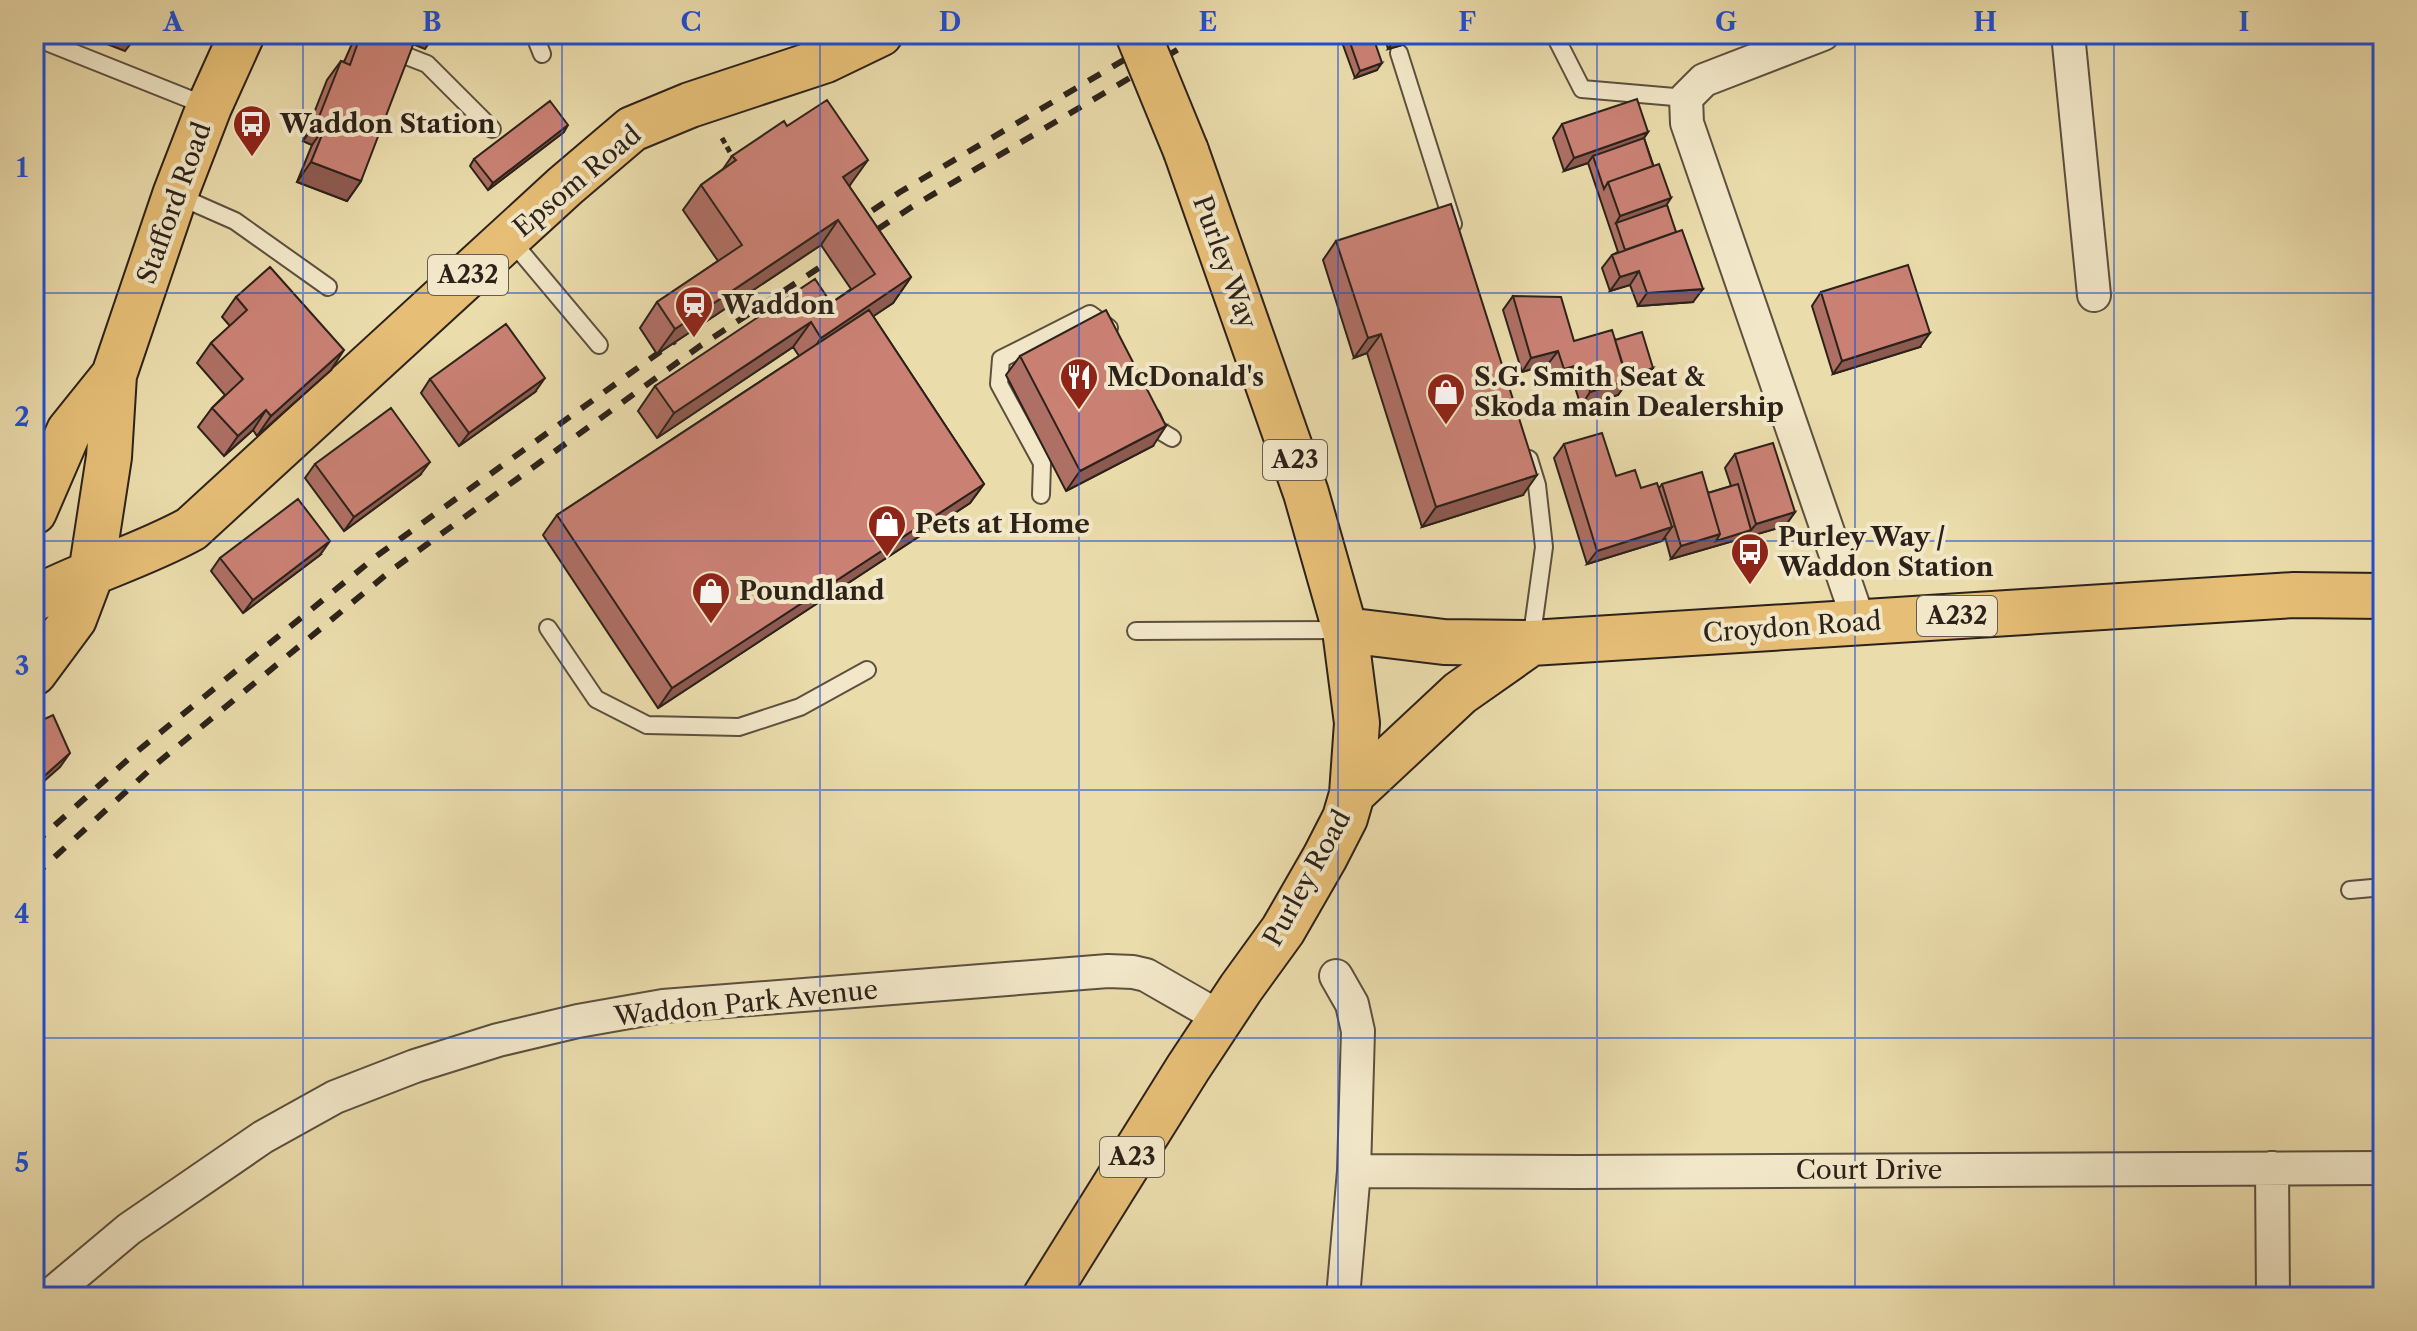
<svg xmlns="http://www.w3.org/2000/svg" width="2417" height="1331" viewBox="0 0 2417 1331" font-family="'Libre Caslon Text',serif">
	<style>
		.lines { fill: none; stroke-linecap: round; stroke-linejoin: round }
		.lane-casing { stroke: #5c503e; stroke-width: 20 }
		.street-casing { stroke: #5c503e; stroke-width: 36 }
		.highway-casing { stroke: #2c221a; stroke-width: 48 }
		.path { stroke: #2c221a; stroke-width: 5; stroke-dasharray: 6 4; stroke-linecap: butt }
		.lane { stroke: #f2e8c9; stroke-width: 16 }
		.street { stroke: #f2e8c9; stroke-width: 32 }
		.highway { stroke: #e6be76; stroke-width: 44 }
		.rail { stroke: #2c221a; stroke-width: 6; stroke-dasharray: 14 14; stroke-linecap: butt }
		.highway-bridge-casing { stroke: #2c221a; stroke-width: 48; stroke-linecap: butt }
		.highway-bridge { stroke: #e6be76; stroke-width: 44 }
		.wall { fill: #ae6f64; stroke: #2c221a; stroke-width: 2 }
		.shaded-wall { fill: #8d5a51; stroke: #2c221a; stroke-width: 2 }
		.building { fill: #ca8174; stroke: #2c221a; stroke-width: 2 }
		.grid { fill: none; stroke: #1d4ed8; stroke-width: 2; stroke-opacity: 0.55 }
		.labels { text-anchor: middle; stroke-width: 8; stroke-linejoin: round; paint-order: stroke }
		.shield { fill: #f2e8c9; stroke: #675d4e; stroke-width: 2 }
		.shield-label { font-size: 24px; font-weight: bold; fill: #2c221a }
		.poi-label { font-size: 26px; font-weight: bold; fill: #2c221a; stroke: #f2e8c9; text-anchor: start }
		.street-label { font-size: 26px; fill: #2c221a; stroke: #f2e8c9 }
		.neatline { fill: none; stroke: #1d4ed8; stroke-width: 3 }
		.grid-label { font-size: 26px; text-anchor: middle; font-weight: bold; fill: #1d4ed8 }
	</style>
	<rect width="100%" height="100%" fill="#ebdcac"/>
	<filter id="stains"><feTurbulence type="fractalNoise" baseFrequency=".0025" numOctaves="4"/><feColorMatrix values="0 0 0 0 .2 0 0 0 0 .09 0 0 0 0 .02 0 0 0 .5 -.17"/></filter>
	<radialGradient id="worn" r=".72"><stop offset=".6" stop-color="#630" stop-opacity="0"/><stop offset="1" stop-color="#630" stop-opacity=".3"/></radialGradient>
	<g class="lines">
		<defs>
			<path id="lane" d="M350,34L427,64L492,129
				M534,34L542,54
				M1554,34L1582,89L1686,98
				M34,37L207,106
				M1399,53L1453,224
				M176,195L235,221L328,287
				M510,239L599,345
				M1152,417L1157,429L1172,438
				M1529,459L1537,485L1544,547L1531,642
				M1041,495L1042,463L999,384L1001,359L1090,314L1109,328
				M548,628L596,699L647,725L739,727L800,707L867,670
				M1136,631L1344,630
				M2350,890L2383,887"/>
			<path id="street" d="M1823,34L1704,80L1686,98L1687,123L1859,622
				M2068,34L2094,295
				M1336,976L1352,1004L1358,1031L1354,1171L1343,1297
				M2272,1168L2273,1297
				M1354,1171L1578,1172L2383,1168
				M48,1297L129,1229L263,1137L335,1097L415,1066L498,1040L578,1021L663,1006L1108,971L1133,972L1146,975L1221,1018"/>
			<path id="highway" d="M34,512L69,431L114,375
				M34,599C85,572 140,557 191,529L565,186L632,129L690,105L826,60L880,34
				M1345,630L1444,642L1531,643L2294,595L2383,596
				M34,673L74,619L91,574L109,457L114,375L175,195L209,107L242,34
				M1352,794L1460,693L1531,643
				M1045,1297L1188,1068L1241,988L1283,930L1325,857L1345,818L1352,794L1357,723L1345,630L1306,493L1186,151"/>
		</defs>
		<!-- lane casing -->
		<use href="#lane" class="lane-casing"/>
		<!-- street casing -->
		<use href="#street" class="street-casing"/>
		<!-- highway casing -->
		<use href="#highway" class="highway-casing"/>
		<!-- path -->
		<path class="path" d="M722,138L735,161"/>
		<!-- lane -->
		<use href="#lane" class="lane"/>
		<!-- street -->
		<use href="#street" class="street"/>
		<!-- highway -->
		<use href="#highway" class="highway"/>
		<!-- rail -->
		<path class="rail" d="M849,226L900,192L1168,34
			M34,844L134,754L378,555L675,341
			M34,876L155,765L393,569L700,346L910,208L1204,34"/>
		<defs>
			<path id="highway-bridge" d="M1138,34L1186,151"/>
		</defs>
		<!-- highway-bridge casing -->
		<use href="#highway-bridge" class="highway-bridge-casing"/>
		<!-- highway-bridge -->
		<use href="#highway-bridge" class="highway-bridge"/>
	</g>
	<!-- wall -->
	<path class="wall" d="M359,34H384L361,181L347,201L297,182L312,145L303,141L327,80L341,61L344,62L351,46Z
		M1339,34H1372L1377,70L1355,78Z
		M1384,34H1422L1417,41L1388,49Z
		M1562,124L1648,132L1644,138L1667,205L1693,302L1638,306L1630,285L1610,291L1602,268L1612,255L1618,252L1588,163L1564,171L1553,138Z
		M787,126L850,185L849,186L911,277L893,303L873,316L984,484L970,503L658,708L543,535L557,515L799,356L793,347L657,438L638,411L655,386L831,303L851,289L821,245L657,354L640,328L657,302L718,261L683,210L701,185L723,169L732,156Z
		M564,132L488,190L470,166L474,159Z
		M1336,241L1523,495L1422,527L1367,353L1354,358L1323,260Z
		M1821,292L1920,347L1833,374L1812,306Z
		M1513,296L1574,341L1615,340L1648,375L1627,382L1618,395L1581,406L1572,378L1554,383L1548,364L1522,372L1503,310Z
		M236,297L331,370L257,436L253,430L224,456L198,427L212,408L225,395L197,363L211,343L230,326L222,317Z
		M1020,356L1153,446L1066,491L1006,375Z
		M430,379L535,392L459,446L421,393Z
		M1564,444L1616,476L1641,488H1659L1662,484L1708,493L1731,486L1725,468L1735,454L1795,512L1785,526L1671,559L1665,537L1662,541L1587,564L1554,458Z
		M315,464L420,475L344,531L305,478Z
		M320,555L243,613L211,571L220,558Z"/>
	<!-- shaded-wall -->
	<path class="shaded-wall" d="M81,34H125L135,38L125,51Z
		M388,34H431L434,35L425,49Z
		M1422,34L1417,41L1388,49L1393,42Z
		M1382,63L1377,70L1355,78L1360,71Z
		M317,122L326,125L312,145L303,141Z
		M568,125L564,132L488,190L493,183Z
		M1648,132L1639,145L1593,156L1588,163L1564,171L1574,158Z
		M868,160L850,185L826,202L843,177Z
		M311,162L361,181L347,201L297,182Z
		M1671,198L1662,212L1616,223L1620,216Z
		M838,220L821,245L657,354L675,329Z
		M1639,271L1630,285L1610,291L1620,277Z
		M911,277L893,303L804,363L821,338Z
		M1703,289L1693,302L1638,306L1647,293Z
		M811,322L793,347L657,438L674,413Z
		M1930,333L1920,347L1833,374L1842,361Z
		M1381,334L1367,353L1354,358L1368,338Z
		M344,350L331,370L257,436L271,416Z
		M1558,351L1548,364L1522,372L1531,358Z
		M1582,364L1572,378L1554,383L1564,369Z
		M1653,368L1648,375L1627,382L1618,395L1581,406L1590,392L1620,379Z
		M545,378L535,392L459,446L469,433Z
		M266,410L253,430L224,456L238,436Z
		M1166,426L1153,446L1066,491L1080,471Z
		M430,462L420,475L344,531L354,517Z
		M1537,475L1523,495L1422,527L1436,507Z
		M984,484L970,503L658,708L672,688Z
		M1795,512L1785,526L1671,559L1681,546L1720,534L1751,530L1756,524Z
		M1672,527L1662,541L1587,564L1597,551Z
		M330,541L320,555L243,613L253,600Z
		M70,753L60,767L34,790V785Z"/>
	<!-- building -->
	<path class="building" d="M125,34H136L135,38Z
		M361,34H384L413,45L361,181L311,162L326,125L317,122L341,61L350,65Z
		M1347,34H1372L1382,63L1360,71Z
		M1391,34H1421L1393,42Z
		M1637,99L1648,132L1574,158L1562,124Z
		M827,100L868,160L843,177L911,277L821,338L811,322L674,413L655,386L815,279L831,303L875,274L838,220L675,329L657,302L742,245L701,185L736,160L732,156L784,121L787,126Z
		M550,101L568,125L493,183L474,159Z
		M1644,138L1653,166L1608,182L1604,189L1593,156Z
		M1659,164L1671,198L1620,216L1608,182Z
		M1451,204L1537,475L1436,507L1381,334L1368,338L1336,241Z
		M1667,205L1676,232L1625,250L1616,223Z
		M1682,230L1703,289L1647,293L1639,271L1620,277L1612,255Z
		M1908,265L1930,333L1842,361L1821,292Z
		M270,267L344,350L271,416L266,410L238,436L212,408L243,379L211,343L247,310L236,297Z
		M1513,296L1561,297L1574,341L1612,330L1628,381L1590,392L1582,364L1564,369L1558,351L1531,358Z
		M869,310L984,484L672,688L557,515Z
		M1106,310L1166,426L1080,471L1020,356Z
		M506,324L545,378L469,433L430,379Z
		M1642,332L1653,368L1626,377L1615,340Z
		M391,408L430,462L354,517L315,464Z
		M1602,433L1616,476L1635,470L1641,488L1657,483L1672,527L1597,551L1564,444Z
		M1773,443L1795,512L1756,524L1735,454Z
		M1702,472L1720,534L1681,546L1662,484Z
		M1738,484L1751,530L1716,541L1720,534L1708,493Z
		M298,499L330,541L253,600L220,558Z
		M53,715L70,753L34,785V724Z"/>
	<!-- grid -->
	<path class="grid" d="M303,34V1297M562,34V1297M820,34V1297M1079,34V1297M1338,34V1297M1597,34V1297M1855,34V1297M2114,34V1297M34,293H2383M34,541H2383M34,790H2383M34,1038H2383"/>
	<!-- icons -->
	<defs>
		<symbol id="bus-pin" viewBox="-11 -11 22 30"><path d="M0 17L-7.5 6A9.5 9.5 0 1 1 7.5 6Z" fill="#8f2418" stroke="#f2e8c9"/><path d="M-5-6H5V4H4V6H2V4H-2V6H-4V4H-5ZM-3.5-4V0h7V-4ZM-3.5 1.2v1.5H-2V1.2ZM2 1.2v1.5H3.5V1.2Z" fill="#fff"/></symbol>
		<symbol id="station-pin" viewBox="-11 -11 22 30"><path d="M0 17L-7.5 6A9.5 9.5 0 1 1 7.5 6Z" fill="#8f2418" stroke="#f2e8c9"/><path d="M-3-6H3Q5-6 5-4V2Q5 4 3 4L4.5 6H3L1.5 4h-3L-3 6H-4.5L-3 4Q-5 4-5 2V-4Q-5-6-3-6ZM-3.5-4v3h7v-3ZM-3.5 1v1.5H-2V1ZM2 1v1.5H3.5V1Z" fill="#fff"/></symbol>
		<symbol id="restaurant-pin" viewBox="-11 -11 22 30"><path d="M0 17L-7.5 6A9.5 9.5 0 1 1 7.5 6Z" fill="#8f2418" stroke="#f2e8c9"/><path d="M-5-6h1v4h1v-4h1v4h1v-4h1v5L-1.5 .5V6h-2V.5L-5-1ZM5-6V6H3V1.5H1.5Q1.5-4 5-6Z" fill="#fff"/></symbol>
		<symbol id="shop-pin" viewBox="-11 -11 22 30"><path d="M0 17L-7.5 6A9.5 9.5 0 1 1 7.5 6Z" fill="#8f2418" stroke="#f2e8c9"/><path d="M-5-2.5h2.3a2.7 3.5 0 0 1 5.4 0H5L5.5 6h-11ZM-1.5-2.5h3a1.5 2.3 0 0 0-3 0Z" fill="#fff"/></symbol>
	</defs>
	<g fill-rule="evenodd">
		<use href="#bus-pin" x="230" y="102" width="44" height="60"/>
		<use href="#station-pin" x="672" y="283" width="44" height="60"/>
		<use href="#restaurant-pin" x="1057" y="355" width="44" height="60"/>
		<use href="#shop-pin" x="1424" y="370" width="44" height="60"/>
		<use href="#shop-pin" x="865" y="502" width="44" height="60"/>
		<use href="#bus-pin" x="1728" y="530" width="44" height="60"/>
		<use href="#shop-pin" x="689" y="569" width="44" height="60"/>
	</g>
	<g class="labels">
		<!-- shield labels -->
		<g class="shield">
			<rect x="428" y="255" width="80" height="40" rx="6"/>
			<rect x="1263" y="440" width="64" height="40" rx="6"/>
			<rect x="1917" y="596" width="80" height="40" rx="6"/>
			<rect x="1100" y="1137" width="64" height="40" rx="6"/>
		</g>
		<g class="shield-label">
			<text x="468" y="283">A232</text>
			<text x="1295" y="468">A23</text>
			<text x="1957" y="624">A232</text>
			<text x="1132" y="1165">A23</text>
		</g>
		<!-- poi labels -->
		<g class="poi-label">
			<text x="280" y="133">Waddon Station</text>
			<text x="722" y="314">Waddon</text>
			<text x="1107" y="386">McDonald's</text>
			<text x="1474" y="386">S.G. Smith Seat &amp;<tspan x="1474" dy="30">Skoda main Dealership</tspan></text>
			<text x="915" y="533">Pets at Home</text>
			<text x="1778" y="546">Purley Way /<tspan x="1778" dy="30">Waddon Station</tspan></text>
			<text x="739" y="600">Poundland</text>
		</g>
		<!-- street labels -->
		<g class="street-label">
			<text transform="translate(577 181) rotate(-40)" y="9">Epsom Road</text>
			<text transform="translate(174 203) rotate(-70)" y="9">Stafford Road</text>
			<text transform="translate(1225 262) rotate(70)" y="9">Purley Way</text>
			<text transform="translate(1792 627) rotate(-4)" y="9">Croydon Road</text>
			<text transform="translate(1307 878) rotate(-61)" y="9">Purley Road</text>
			<text transform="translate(746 1003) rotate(-6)" y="9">Waddon Park Avenue</text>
			<text x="1869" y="1179">Court Drive</text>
		</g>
	</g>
	<!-- margin -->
	<rect width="2417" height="1331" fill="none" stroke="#ebdcac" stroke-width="88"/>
	<rect x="44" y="44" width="2329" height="1243" class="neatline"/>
	<g class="grid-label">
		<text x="173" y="31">A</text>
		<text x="432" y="31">B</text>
		<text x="691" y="31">C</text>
		<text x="950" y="31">D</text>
		<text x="1208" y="31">E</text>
		<text x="1467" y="31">F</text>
		<text x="1726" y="31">G</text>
		<text x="1985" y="31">H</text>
		<text x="2244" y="31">I</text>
		<text x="22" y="177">1</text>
		<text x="22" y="426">2</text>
		<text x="22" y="675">3</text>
		<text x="22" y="923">4</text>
		<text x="22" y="1172">5</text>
	</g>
	<rect width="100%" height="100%" filter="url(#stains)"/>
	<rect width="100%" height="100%" fill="url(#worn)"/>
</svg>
